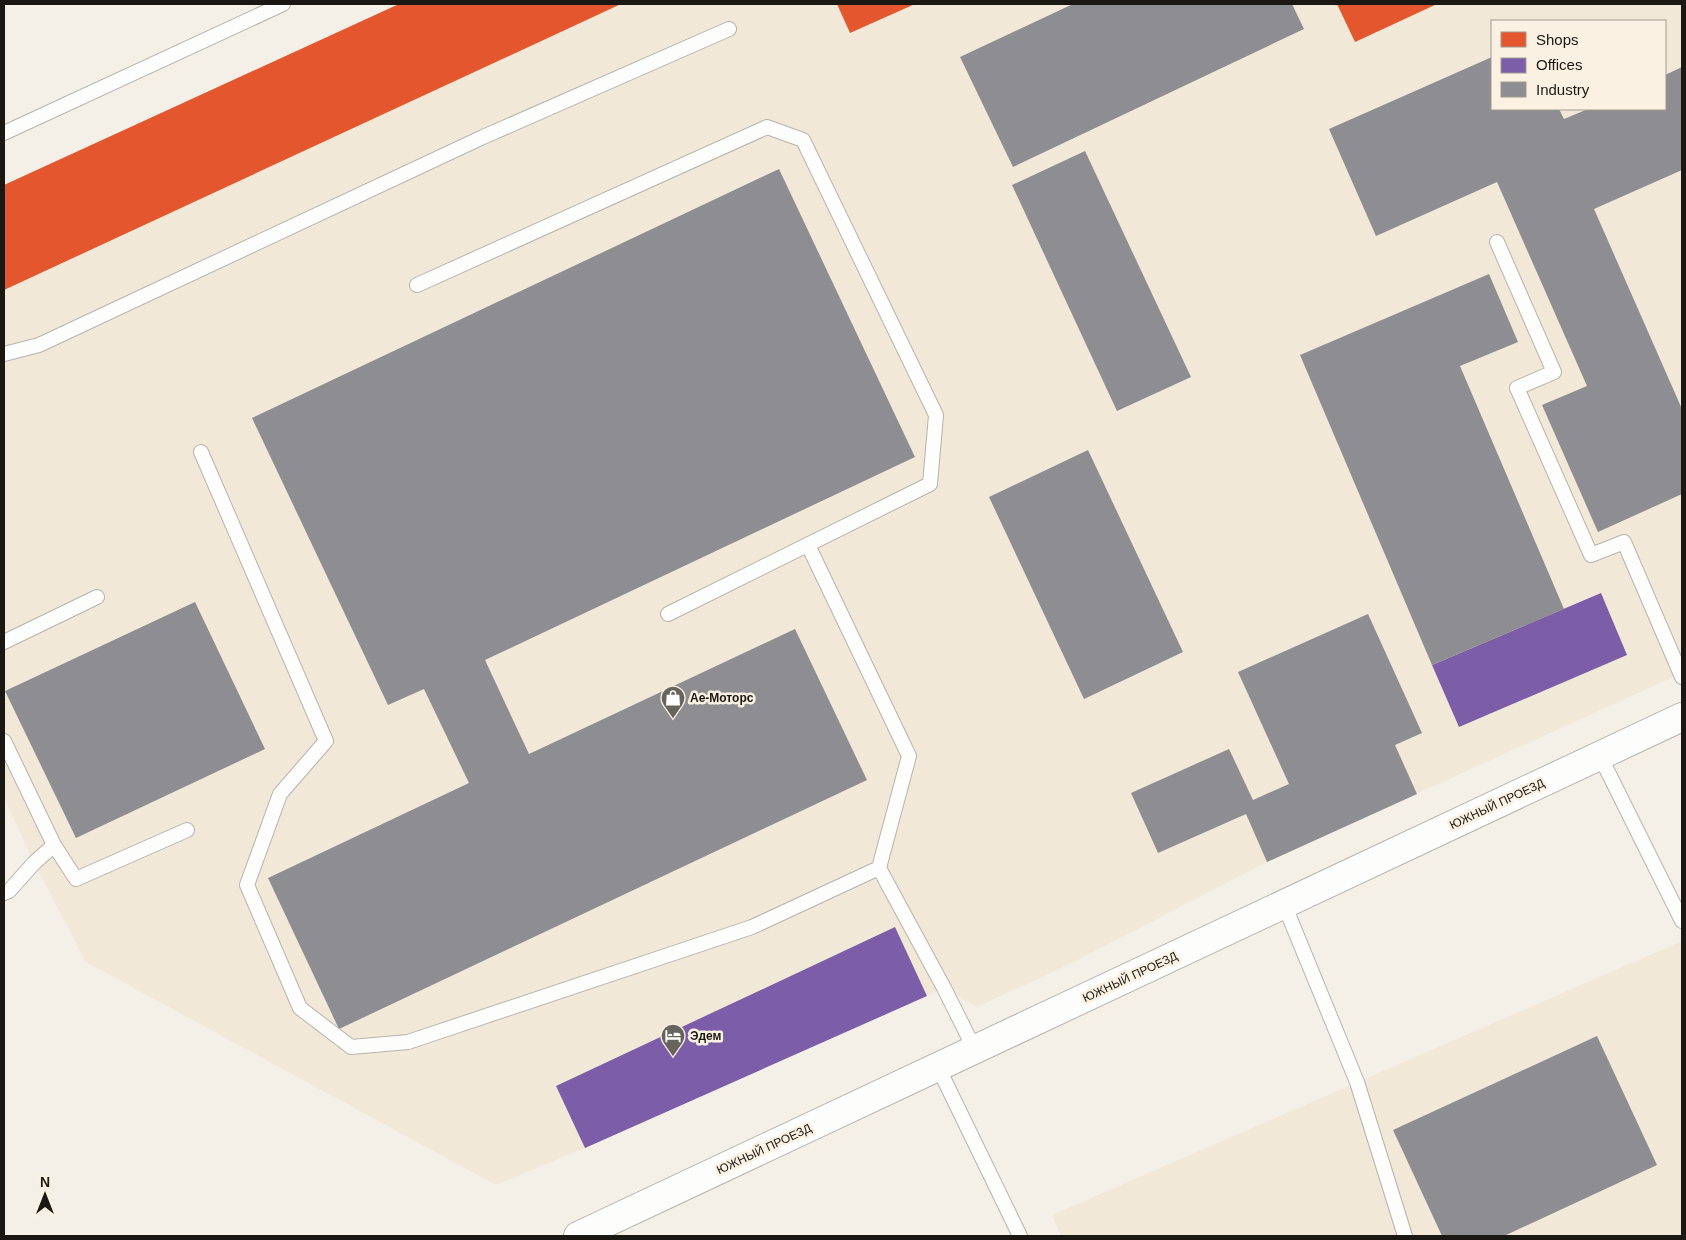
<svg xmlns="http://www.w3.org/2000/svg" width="1686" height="1240" viewBox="0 0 1686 1240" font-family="Arial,sans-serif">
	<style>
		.built { fill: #f1e8d8; fill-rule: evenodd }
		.shops { fill: #e4572e }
		.offices { fill: #7b5ea7 }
		.industry { fill: #8d8d92 }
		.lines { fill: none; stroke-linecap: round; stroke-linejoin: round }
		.lane-casing { stroke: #b6b3ad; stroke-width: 16 }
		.street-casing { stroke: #b6b3ad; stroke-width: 30 }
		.lane { stroke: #fdfdfc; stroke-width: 14 }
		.street { stroke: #fdfdfc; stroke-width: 28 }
		.labels { text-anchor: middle; stroke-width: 5; stroke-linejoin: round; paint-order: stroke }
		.poi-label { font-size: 12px; font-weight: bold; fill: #1b1813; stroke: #faf1e2; text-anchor: start }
		.street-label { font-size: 12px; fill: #1b1813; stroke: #faf1e2 }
	</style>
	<rect width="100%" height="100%" fill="#f4f0e8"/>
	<!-- built -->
	<path class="built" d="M399,4H1682V673L1267,862L1070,964L977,1007L944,988L585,1148L496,1185L86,962L34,863L4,797V185ZM1492,21H1665V109H1492Z
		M1682,941V1236H1061L1052,1215Z"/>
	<!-- shops -->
	<path class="shops" d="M399,4H621L4,290V185Z
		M837,4H915L850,33Z
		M1337,4H1437L1355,42Z"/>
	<!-- offices -->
	<path class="offices" d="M1601,593L1627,655L1459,727L1432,665Z
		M895,927L927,996L585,1148L556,1086Z"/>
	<!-- industry -->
	<path class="industry" d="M1073,4H1292L1304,29L1013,167L960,57Z
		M1492,57V109H1559L1564,119L1588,109H1665V75L1682,67V170L1594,209L1682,409V494L1598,532L1542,405L1587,386L1497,182L1376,236L1329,129Z
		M1085,151L1191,377L1117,411L1012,185Z
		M779,169L915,457L485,660L529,754L795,629L867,780L339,1029L268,878L469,783L424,689L388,705L252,418Z
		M1489,274L1518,342L1460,366L1564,609L1432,665L1300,355Z
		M1088,450L1183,652L1084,699L989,497Z
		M195,602L265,749L76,838L5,691Z
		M1368,614L1422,733L1395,745L1417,794L1267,862L1246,814L1158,853L1131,793L1229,749L1253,800L1289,784L1238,672Z
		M1597,1036L1657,1165L1504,1236H1442L1393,1130Z"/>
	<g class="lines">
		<defs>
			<path id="lane" d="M4,133L283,4
				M1497,242L1554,372L1517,388L1591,555L1624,542L1682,677
				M417,285L767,127L803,140L936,415L930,484L668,614
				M4,354L39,345L483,137L729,29
				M201,452L326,741L280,794L247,885L300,1008L351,1047L408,1042L752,927L879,868L944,988L975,1050
				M808,545L909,756L879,868
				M4,642L97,597
				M4,741L54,845L34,863L9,891L4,893
				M1600,756L1682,921
				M54,845L76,879L187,830
				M1284,904L1357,1082L1405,1236
				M938,1067L1020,1236"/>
			<path id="street" d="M578,1236L1682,717"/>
		</defs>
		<!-- lane casing -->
		<use href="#lane" class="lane-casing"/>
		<!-- street casing -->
		<use href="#street" class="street-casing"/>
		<!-- lane -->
		<use href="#lane" class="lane"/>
		<!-- street -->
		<use href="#street" class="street"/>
	</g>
	<!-- icons -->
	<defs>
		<symbol id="shop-pin" viewBox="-11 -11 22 30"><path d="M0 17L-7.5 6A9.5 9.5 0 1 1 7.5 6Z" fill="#67645e" stroke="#faf1e2"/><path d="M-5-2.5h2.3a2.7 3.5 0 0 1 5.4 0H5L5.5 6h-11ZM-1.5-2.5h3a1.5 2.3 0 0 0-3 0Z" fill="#fff"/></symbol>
		<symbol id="hotel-pin" viewBox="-11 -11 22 30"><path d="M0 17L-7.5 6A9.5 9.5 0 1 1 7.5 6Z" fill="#67645e" stroke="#faf1e2"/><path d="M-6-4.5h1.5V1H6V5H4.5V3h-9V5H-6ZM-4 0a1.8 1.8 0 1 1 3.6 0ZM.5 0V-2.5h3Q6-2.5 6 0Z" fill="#fff"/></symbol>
	</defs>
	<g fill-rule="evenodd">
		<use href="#shop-pin" x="659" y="684" width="28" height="38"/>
		<use href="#hotel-pin" x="659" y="1022" width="28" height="38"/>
	</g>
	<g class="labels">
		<!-- poi labels -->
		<g class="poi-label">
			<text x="690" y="702">Ае-Моторс</text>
			<text x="690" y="1040">Эдем</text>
		</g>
		<!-- street labels -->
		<g class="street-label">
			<text transform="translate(1497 804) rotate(-25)" y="4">ЮЖНЫЙ ПРОЕЗД</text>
			<text transform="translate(1130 977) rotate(-25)" y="4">ЮЖНЫЙ ПРОЕЗД</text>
			<text transform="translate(764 1149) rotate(-25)" y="4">ЮЖНЫЙ ПРОЕЗД</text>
		</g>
	</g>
	<!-- border -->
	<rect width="1686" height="1240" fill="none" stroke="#1b1813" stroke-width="10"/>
	<!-- legend -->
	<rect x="1491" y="20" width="175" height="90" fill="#faf1e2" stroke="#a19a8f"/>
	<rect x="1501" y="32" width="25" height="15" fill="#e4572e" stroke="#a19a8f"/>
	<text x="1536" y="45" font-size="15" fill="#1b1813">Shops</text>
	<rect x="1501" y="58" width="25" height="15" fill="#7b5ea7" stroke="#a19a8f"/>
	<text x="1536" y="70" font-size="15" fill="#1b1813">Offices</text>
	<rect x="1501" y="82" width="25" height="15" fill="#8d8d92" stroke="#a19a8f"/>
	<text x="1536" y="95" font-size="15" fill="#1b1813">Industry</text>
	<!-- north arrow -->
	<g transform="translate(45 1195)" stroke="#faf1e2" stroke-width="4" paint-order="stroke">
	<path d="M0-4L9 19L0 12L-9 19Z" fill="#1b1813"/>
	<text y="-8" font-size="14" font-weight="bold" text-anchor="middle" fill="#1b1813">N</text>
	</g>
</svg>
